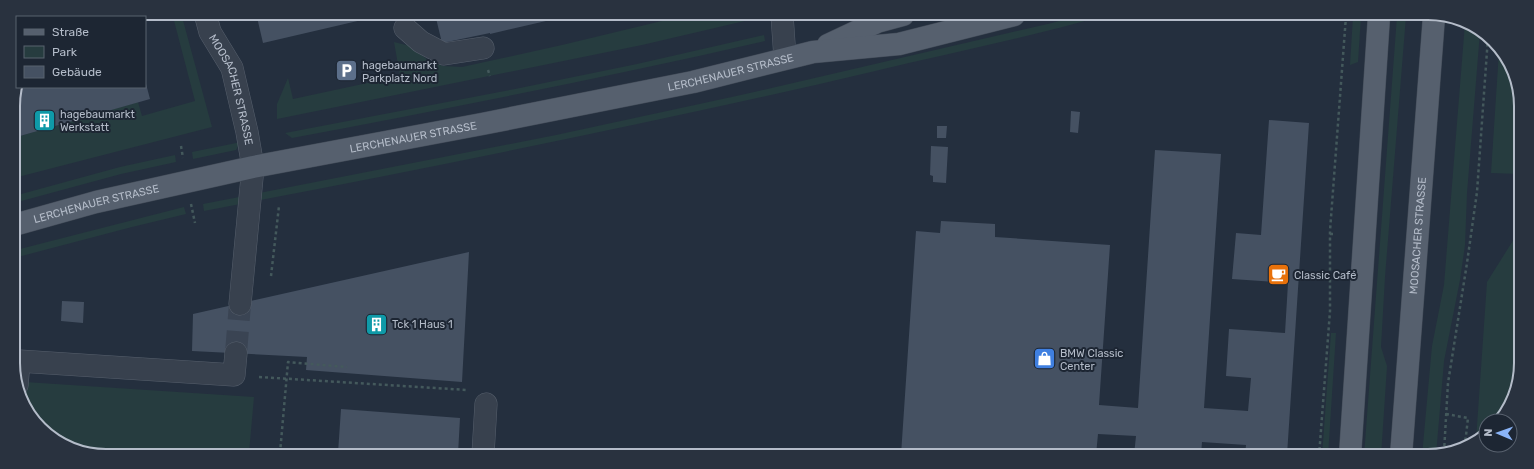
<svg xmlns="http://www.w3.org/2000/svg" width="1534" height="469" viewBox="0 0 1534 469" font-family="Rubik,sans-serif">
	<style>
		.green { fill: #263c3f }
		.building { fill: #455162 }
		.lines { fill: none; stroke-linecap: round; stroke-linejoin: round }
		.minor-tunnel { stroke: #3a4453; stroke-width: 22; stroke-dasharray: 22 11; stroke-linecap: butt }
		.minor-casing { stroke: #565f6c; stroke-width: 23 }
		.major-casing { stroke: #414a57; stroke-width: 23 }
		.path { stroke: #44595c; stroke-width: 2.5; stroke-dasharray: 3 3; stroke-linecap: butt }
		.minor { stroke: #38414e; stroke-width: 22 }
		.major { stroke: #56606e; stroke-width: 22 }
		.labels { text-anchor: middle; stroke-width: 4; stroke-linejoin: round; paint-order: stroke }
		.poi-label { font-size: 11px; fill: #b4bcc9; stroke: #1d2633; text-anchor: start }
		.street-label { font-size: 11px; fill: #b4bcc9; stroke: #1d2633 }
		.rim { fill: none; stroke: #b4bcc9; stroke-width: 2 }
	</style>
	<rect width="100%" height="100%" fill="#242f3e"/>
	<!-- green -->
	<path class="green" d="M172,13H181L212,127L14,178L13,138L138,102L142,116L195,101Z
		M691,14L764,15L766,16L642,45L277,119V104L288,78L293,99L400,76L394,42L410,46L429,61L443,66L462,67L562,45Z
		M1079,15H1105C1028,38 949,53 871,72C650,124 427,168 204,211L203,204L556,135L741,95L1052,23Z
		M1353,16H1361L1358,62L1350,65Z
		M1397,16H1406L1385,277L1381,347L1387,366L1381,456H1364Z
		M1465,23L1480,32L1467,193L1465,245L1460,280L1444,361L1436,455L1422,456L1432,346L1444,285Z
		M764,35L765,41C608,77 451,108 292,138L285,133L515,89L637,64Z
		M1499,51L1519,88V174L1491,173Z
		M241,142L236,150L193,159L192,152Z
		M175,155L176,162L121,174L14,203V196L120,167Z
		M184,207L186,214L132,227L14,258V250H16Z
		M1519,231L1518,387L1495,421H1486L1485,437L1476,440L1487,282Z
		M1331,333H1336L1328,456H1322Z
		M25,382L254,397L249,453H82L36,425L23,399Z"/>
	<!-- building -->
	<path class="building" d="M106,13H128L129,17H89Z
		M256,13L378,14L379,16L263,43Z
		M435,14H572V15L490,34V33L442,43Z
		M145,80L150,99L13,138V100L17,87H145Z
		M1071,111L1080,112L1078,133L1070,132Z
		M1269,120L1309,123L1287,455H1245L1246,445L1202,442L1201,455H1134L1136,436L1098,434L1096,455H901L916,231L940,233L941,221L995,224V237L1110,245L1099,405L1138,408L1155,150L1221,154L1204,408L1248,411L1251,378L1226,376L1229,329L1285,333L1288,283L1232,279L1236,233L1261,235Z
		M937,126H947L946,138H937Z
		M931,146L948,147L946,183L933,182V176L930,175Z
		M469,252L462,382L306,370L307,357L192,351L193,314Z
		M62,301L84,302L83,323L61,321Z
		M341,409L460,418L458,454L338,453Z"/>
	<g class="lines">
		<!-- minor-tunnel -->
		<path class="minor-tunnel" d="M236,353L240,304"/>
		<defs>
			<g id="minor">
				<path id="s1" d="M205,13L210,32L232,68L247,132L253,167L240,304"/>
				<path d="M782,15L785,58"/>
				<path d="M405,28L421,42L444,54L483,48"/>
				<path d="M17,385L19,361L234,375L236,353"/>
				<path d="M483,454L486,404"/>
			</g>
			<g id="major">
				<path d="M828,45L877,22L903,15"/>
				<path id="s2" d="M14,225L96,202L253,167L482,124L693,82L813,52L899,44L1014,15"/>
				<path d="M1350,456L1379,16"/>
				<path id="s3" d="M1401,456L1434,16"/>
			</g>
		</defs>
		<!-- minor casing -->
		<use href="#minor" class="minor-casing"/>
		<!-- major casing -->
		<use href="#major" class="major-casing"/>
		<!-- path -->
		<path class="path" d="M488,70L490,76
			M181,146L183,158
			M191,204L195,223
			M1330,234H1335
			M271,276L279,206
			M259,377L467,390
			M1446,414L1468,418L1465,444
			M1444,452L1448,383L1467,263L1477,192L1488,37
			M280,453L288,362L347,367
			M1319,456L1330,311V231L1346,16"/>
		<!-- minor -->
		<use href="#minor" class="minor"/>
		<!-- major -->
		<use href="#major" class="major"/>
	</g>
	<!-- icons -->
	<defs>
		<symbol id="parking-square" viewBox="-11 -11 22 22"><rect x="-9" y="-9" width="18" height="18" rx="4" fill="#5c6f8a" stroke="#1d2633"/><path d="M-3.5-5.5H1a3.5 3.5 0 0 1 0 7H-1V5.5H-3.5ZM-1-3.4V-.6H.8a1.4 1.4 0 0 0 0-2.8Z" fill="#fff"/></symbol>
		<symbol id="building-square" viewBox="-11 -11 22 22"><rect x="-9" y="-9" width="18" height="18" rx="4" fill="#0f9aa8" stroke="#1d2633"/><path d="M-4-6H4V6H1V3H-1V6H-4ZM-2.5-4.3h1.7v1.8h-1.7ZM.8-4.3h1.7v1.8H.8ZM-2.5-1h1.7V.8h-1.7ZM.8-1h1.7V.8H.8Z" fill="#fff"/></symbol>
		<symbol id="cafe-square" viewBox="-11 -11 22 22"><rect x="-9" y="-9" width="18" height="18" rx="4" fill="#e8710a" stroke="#1d2633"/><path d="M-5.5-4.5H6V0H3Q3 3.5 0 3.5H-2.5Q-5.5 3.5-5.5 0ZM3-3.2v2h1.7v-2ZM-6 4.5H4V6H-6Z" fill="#fff"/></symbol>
		<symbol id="shop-square" viewBox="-11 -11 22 22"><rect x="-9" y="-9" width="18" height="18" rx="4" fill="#3f7fe0" stroke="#1d2633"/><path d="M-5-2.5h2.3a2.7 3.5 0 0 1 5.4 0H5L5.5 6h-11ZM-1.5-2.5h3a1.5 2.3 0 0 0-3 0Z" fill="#fff"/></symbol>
	</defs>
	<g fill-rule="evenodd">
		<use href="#parking-square" x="334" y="58" width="25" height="25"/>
		<use href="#building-square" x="32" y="108" width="25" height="25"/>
		<use href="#cafe-square" x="1266" y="262" width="25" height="25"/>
		<use href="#building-square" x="364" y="312" width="25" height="25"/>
		<use href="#shop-square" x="1032" y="346" width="25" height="25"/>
	</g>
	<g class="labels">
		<!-- poi labels -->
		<g class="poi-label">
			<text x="362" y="69">hagebaumarkt<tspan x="362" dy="13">Parkplatz Nord</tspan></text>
			<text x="60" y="118">hagebaumarkt<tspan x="60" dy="13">Werkstatt</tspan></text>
			<text x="1294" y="279">Classic Café</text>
			<text x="392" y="328">Tck 1 Haus 1</text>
			<text x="1060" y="357">BMW Classic<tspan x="1060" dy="13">Center</tspan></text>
		</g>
		<!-- street labels -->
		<g class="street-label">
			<text dy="4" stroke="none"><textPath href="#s2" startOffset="733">LERCHENAUER STRASSE</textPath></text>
			<text dy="4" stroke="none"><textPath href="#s1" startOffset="82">MOOSACHER STRASSE</textPath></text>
			<text dy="4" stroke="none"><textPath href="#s2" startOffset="409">LERCHENAUER STRASSE</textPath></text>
			<text dy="4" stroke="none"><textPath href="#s2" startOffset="85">LERCHENAUER STRASSE</textPath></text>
			<text dy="4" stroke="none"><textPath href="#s3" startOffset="221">MOOSACHER STRASSE</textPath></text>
		</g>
	</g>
	<!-- crop -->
	<path d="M0 0H1534V469H0ZM106 20H1428A86 86 0 0 1 1514 106V363A86 86 0 0 1 1428 449H106A86 86 0 0 1 20 363V106A86 86 0 0 1 106 20Z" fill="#29323f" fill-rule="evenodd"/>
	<path class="rim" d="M106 20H1428A86 86 0 0 1 1514 106V363A86 86 0 0 1 1428 449H106A86 86 0 0 1 20 363V106A86 86 0 0 1 106 20Z"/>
	<!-- legend -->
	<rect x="16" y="16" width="130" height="72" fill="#1d2633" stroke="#59626f"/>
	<rect x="24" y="29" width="20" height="6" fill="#56606e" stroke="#59626f"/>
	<text x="52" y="36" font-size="12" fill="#b4bcc9">Straße</text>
	<rect x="24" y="46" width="20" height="12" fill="#263c3f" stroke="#59626f"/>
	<text x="52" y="56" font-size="12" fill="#b4bcc9">Park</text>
	<rect x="24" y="66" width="20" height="12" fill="#455162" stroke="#59626f"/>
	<text x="52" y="76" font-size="12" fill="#b4bcc9">Gebäude</text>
	<!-- north arrow -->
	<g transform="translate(1498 433) rotate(272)"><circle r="19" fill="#1d2633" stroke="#59626f"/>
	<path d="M0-3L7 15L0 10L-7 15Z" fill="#8ab4f8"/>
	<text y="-6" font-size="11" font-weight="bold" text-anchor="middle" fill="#b4bcc9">N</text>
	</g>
</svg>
